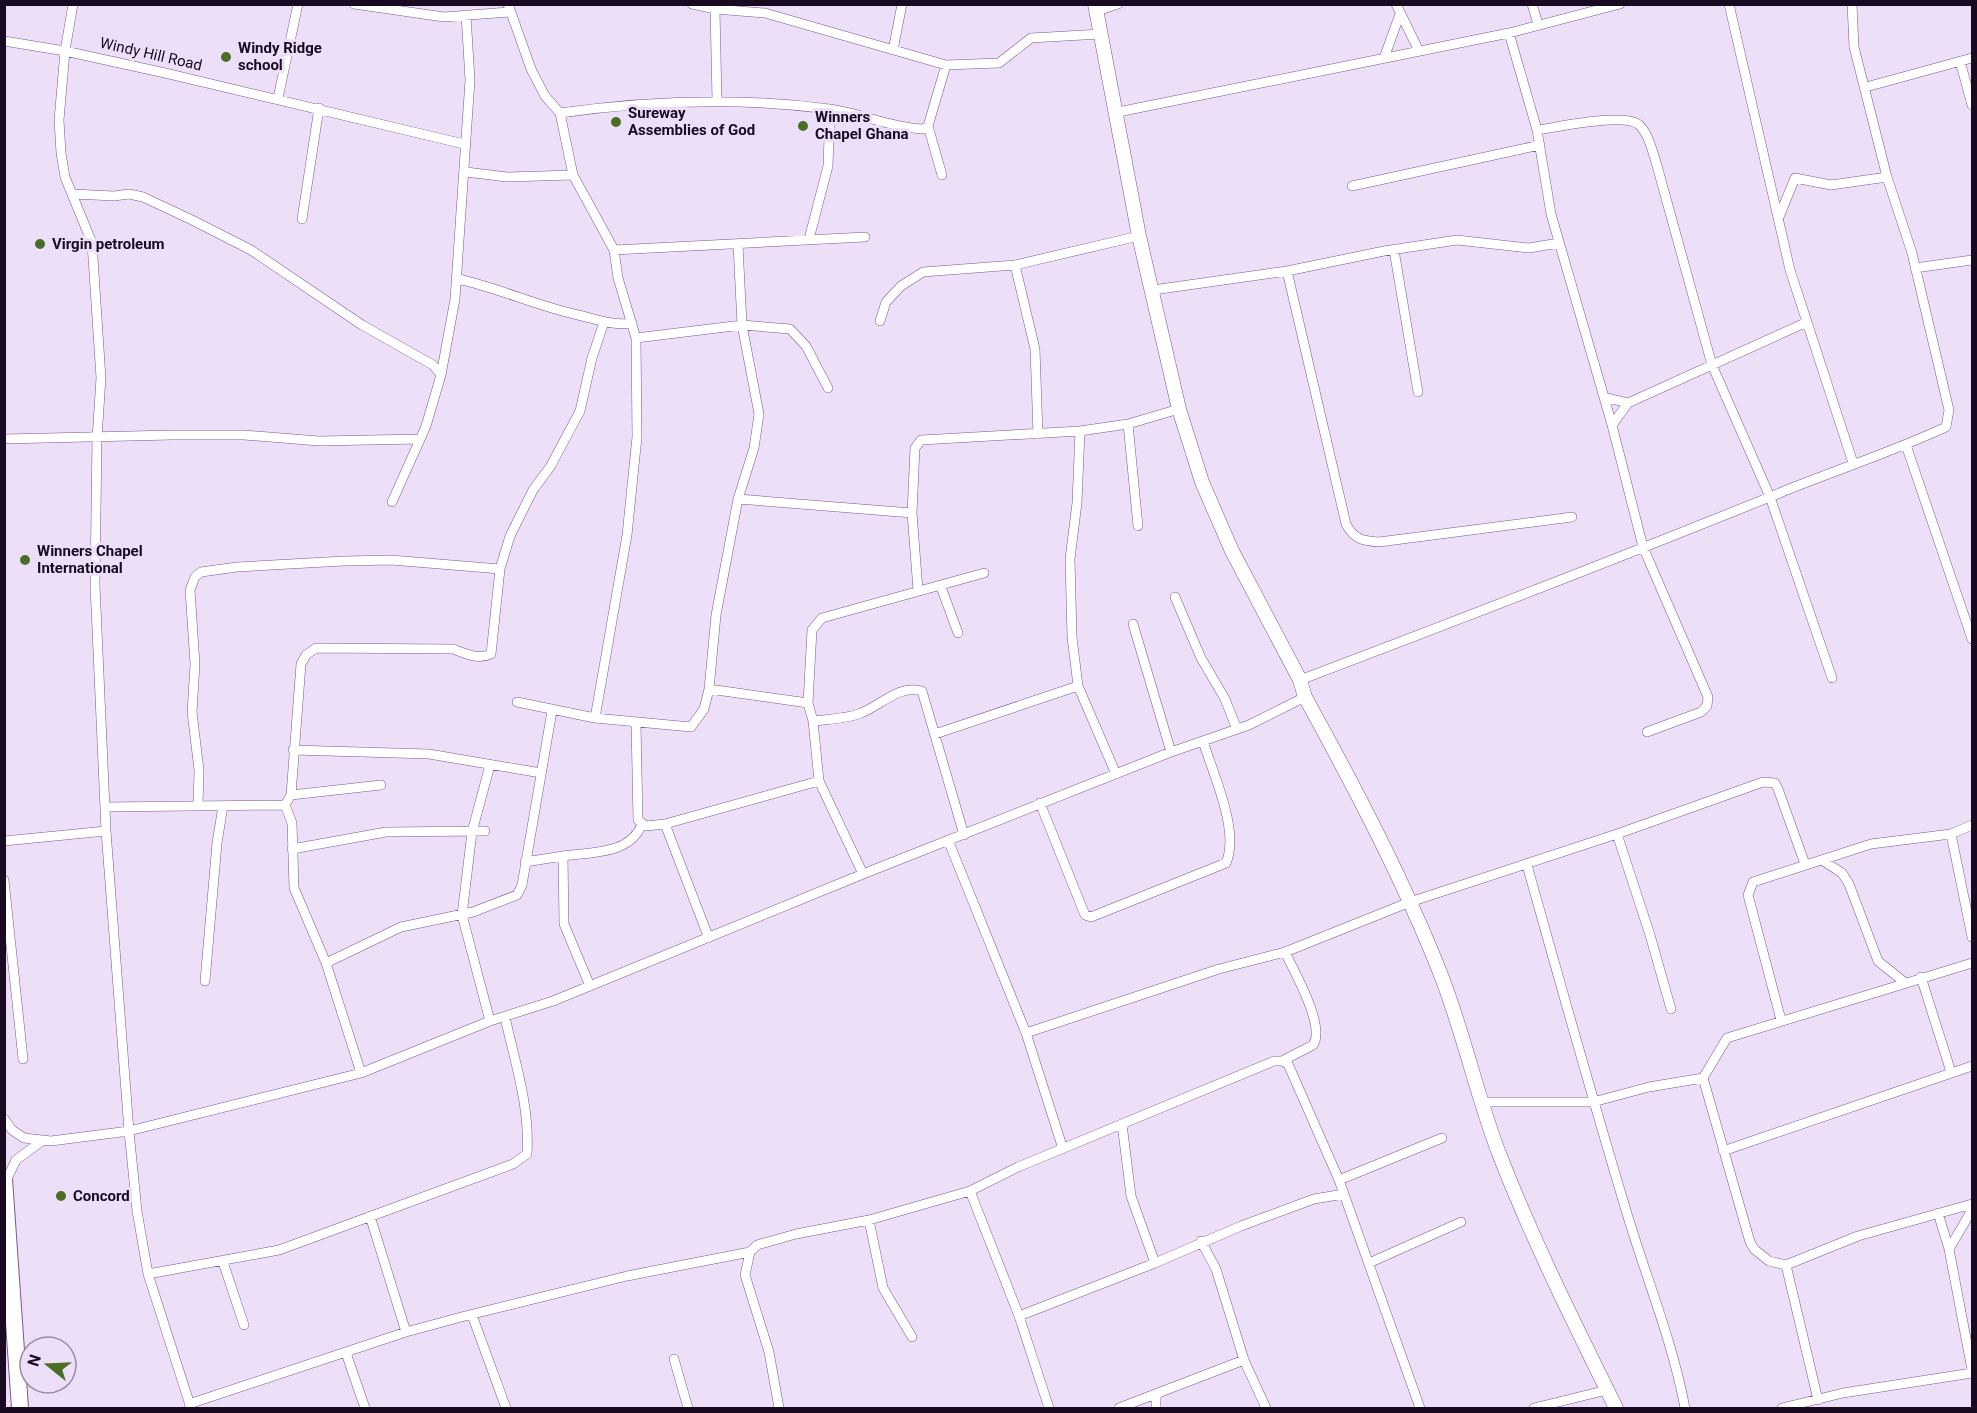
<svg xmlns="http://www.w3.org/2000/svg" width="1977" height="1413" viewBox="0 0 1977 1413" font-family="Roboto,sans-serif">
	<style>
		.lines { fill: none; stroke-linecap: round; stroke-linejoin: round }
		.street-casing { stroke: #7b5891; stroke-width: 10 }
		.secondary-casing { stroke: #7b5891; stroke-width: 15 }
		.highway-casing { stroke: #7b5891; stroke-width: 18 }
		.street { stroke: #fff; stroke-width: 9 }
		.secondary { stroke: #fff; stroke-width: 14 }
		.highway { stroke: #fff; stroke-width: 16 }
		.poi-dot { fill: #4b6e26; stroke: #eedff9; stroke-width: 2 }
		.labels { text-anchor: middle; stroke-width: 6; stroke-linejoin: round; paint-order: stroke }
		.poi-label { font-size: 15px; font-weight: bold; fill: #190a21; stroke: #eedff9; text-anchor: start }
		.street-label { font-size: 15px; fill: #190a21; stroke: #eedff9 }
	</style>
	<rect width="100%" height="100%" fill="#eedff9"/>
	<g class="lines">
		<defs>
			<path id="street" d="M73,4L65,51L59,120L61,153L65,177L92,243L101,378L97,438L95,585L106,831L129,1131L137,1211L148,1274L191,1408
				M354,4L444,17L509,12
				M508,4L531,69L545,96L560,113L573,175L614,250L618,278L636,338L637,437L627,535L595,718
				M692,4L715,9L765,13L946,65L999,63L1031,38L1101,34
				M1396,4L1419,51
				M1532,4L1538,24
				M1729,4L1790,270L1853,463
				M715,9L717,100
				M1097,11L1118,4
				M1509,33L1537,130L1551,214L1612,425L1643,547L1708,697L1707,706L1701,712L1647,732
				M4,41L65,51L165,73L464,144
				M893,50L902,4
				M1384,58L1400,14
				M1960,61L1972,105
				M1866,87L1972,58
				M278,98L298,4
				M1118,112L1509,33L1620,4
				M560,113C651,100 738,97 829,109C860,113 892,128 923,129L928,126L946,65
				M928,126L942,175
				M1537,130C1559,127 1622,113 1638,124C1648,132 1652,150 1656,162L1712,365L1770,497L1832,678
				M466,172L507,177L573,175
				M1352,186L1540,145
				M73,194L114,196L129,194L143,197L192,220L251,250L362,325L433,365L441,375
				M1779,217L1795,178L1831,185L1887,177
				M302,219L319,108
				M809,239L828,166L830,109
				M614,250L865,237
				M1394,250L1418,392
				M1015,265L1035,349L1038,434
				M1915,268L1972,260
				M1287,271L1346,524C1354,539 1362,541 1379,542L1572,517
				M458,279C499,288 537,306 578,315C596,319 612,326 632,323
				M1153,290L1287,271L1384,251L1457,240L1529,248L1559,243
				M880,321L886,302L901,286L923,272L1015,265L1139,236
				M636,338L742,325L790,329L806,346L828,388
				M1604,397L1628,403L1807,322
				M1128,424L1138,526
				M1612,425L1628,403
				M1080,431L1077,503L1070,559L1072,637L1078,686L1116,774
				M4,439L172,435H244L319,441L420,439
				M1906,445L1972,639
				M738,499L912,513
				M392,502L426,426L441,375L455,299L470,80L466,15
				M941,587L958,633
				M918,590L912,513L915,448L921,440L1080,431L1128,424L1179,409
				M1175,597L1201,658L1225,699L1236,727
				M1133,624L1171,752
				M1300,680C1461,619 1622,557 1782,492C1836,470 1892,452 1946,427L1949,410L1912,253L1887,177L1854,47L1852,4
				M709,689L808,703
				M517,702L595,718L691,727L704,709L709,689L716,615L738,499L754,448L759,414L742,325L738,245
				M813,721C828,719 847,719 861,713C880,706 899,684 922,691L964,835
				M636,723L638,820L646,826L665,824L819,781
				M935,734L1078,686
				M293,750L429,754L541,773
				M291,795L381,785
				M1040,803L1085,915L1091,917L1226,863C1240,831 1213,774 1203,741
				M198,805L199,770L192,712L195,664L190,590L195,577L201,572L237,567L344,561L391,560L500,569
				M105,807L285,805
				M665,824L708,936
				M1617,834L1650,935L1671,1009
				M1951,834L1972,937
				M948,840L1026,1033L1063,1149
				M4,841L106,831
				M292,849L386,832L485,831
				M563,856C591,852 630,855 642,824
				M1822,860L1842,873L1849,884L1878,961L1904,982
				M525,862L563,856L564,924L590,986
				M1527,865C1559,979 1591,1094 1625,1207C1645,1275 1672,1339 1685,1408
				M863,874L819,781L813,721L808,703L812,630L822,618L984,573
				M4,880L23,1059
				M326,963L401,927L473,912L517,895L522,885L552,711
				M1921,977L1951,1072
				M205,981L217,843L223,806
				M1781,1020L1748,895L1753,882L1871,844L1951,834L1972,825
				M490,1021L462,915L472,832L490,765
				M1026,1033L1219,969L1285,952L1410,902L1617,834L1763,782L1775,783L1778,789L1805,864
				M1282,1061L1288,1064L1339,1180L1420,1408
				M361,1073L326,963L294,888L292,823L285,805L291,795L301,664L306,655L316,648L453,649C465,654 479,660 491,654L500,569L510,536L533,490L550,467L580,411L592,358L604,322
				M1481,1102H1593L1649,1087L1703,1078
				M4,1119L12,1130L24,1138L51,1141L129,1131L361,1073L490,1021L553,1001L863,874L1171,752L1249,725L1305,697
				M1122,1124L1131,1196L1155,1263
				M1723,1151L1972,1066
				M1339,1180L1442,1138
				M5,1183L16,1160L42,1141
				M1938,1213L1949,1249L1972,1370
				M370,1216L406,1332
				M869,1220L883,1288L912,1337
				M1201,1241L1216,1269L1244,1360L1266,1408
				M1949,1249L1972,1210
				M223,1262L244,1325
				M1369,1263L1461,1222
				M1786,1265L1769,1261L1754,1249L1750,1242L1703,1078L1727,1038L1972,963
				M148,1274L279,1250L513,1164L527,1154C530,1106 515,1063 505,1017
				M472,1315L506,1408
				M1019,1316L1155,1263L1241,1226L1314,1199L1344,1194
				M346,1353L365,1408
				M674,1359L688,1408
				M1156,1396V1408
				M1818,1400L1786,1265L1858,1236L1972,1204
				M189,1404L406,1332L465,1316L627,1276L750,1252
				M779,1408L769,1352L745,1275L750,1252L757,1245L796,1234L869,1220L970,1191
				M1049,1408L1019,1316L970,1191L1018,1167L1274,1061H1282L1313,1045C1326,1027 1294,971 1285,952
				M1119,1408L1244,1360
				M1534,1408L1607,1390
				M1782,1408L1843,1393L1972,1373"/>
			<path id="secondary" d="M1095,4L1139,236L1179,409L1202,482L1232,551L1300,680L1305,697C1355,788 1403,879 1441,975C1464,1034 1477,1097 1500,1156C1534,1243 1575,1325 1616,1408"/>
			<path id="highway" d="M4,1179L20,1408"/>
		</defs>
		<!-- street casing -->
		<use href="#street" class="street-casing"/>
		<!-- secondary casing -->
		<use href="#secondary" class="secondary-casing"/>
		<!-- highway casing -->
		<use href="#highway" class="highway-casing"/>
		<!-- street -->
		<use href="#street" class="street"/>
		<!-- secondary -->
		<use href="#secondary" class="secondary"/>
		<!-- highway -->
		<use href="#highway" class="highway"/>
	</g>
	<!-- markers -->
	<g class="poi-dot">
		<circle cx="226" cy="57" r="6"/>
		<circle cx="616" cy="122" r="6"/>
		<circle cx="803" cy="126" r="6"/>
		<circle cx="40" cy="244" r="6"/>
		<circle cx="25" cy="560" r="6"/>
		<circle cx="61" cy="1196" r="6"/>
	</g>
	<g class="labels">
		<!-- poi labels -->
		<g class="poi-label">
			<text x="238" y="53">Windy Ridge<tspan x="238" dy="17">school</tspan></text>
			<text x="628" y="118">Sureway<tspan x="628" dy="17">Assemblies of God</tspan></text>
			<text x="815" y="122">Winners<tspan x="815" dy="17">Chapel Ghana</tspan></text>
			<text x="52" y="249">Virgin petroleum</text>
			<text x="37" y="556">Winners Chapel<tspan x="37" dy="17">International</tspan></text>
			<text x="73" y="1201">Concord</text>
		</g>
		<!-- street labels -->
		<g class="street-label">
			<text transform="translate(151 54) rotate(13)" y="5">Windy Hill Road</text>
		</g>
	</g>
	<!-- border -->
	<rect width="1977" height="1413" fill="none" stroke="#190a21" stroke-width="12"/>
	<!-- north arrow -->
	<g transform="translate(48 1365) rotate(288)"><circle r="28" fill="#eedff9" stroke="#998aa3" stroke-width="1.5"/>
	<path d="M0-4.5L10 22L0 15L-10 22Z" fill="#4b6e26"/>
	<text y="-9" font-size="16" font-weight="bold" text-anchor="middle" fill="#190a21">N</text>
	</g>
</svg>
